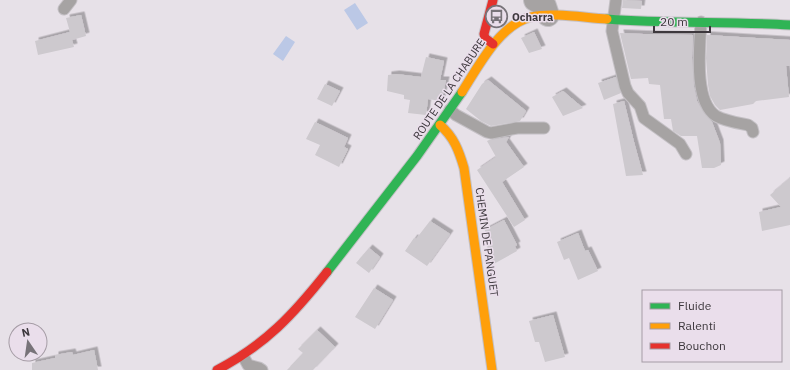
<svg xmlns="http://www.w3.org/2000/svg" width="790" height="370" viewBox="0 0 790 370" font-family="'IBM Plex Sans',sans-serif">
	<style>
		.water { fill: #bbc8e6 }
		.building { fill: #cdc9ce; filter: url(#shadow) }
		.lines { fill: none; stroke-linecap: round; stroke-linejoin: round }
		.lane-casing { stroke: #c4c0c5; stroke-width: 13 }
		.street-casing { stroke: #c4c0c5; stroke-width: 24 }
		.fast-casing { stroke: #c4c0c5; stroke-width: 11 }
		.slow-casing { stroke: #c4c0c5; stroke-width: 11 }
		.jam-casing { stroke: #c4c0c5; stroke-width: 11 }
		.lane { stroke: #a6a3a3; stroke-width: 11 }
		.street { stroke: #a6a3a3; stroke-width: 22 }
		.fast { stroke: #30b455; stroke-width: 9 }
		.slow { stroke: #ff9f0a; stroke-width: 9 }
		.jam { stroke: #e5322d; stroke-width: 9 }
		.labels { text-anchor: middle; stroke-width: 3; stroke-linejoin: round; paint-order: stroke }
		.poi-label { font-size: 11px; font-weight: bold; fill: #3d383d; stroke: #eadeeb; text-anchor: start }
		.street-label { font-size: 11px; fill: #3d383d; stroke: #eadeeb }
	</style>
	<defs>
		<filter id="shadow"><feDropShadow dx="3.5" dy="-3.5" stdDeviation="0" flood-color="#0004"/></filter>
	</defs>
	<rect width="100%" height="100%" fill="#e7e1e8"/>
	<!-- water -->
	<path class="water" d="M355,3L368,23L357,30L344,10Z
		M286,36L295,42L283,61L273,54Z"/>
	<!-- building -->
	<path class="building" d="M623,0L642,1L641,9L622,8Z
		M81,15L86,36L72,40L74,47L38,55L35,41L70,32L66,18Z
		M534,32L542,49L529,53L521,38Z
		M620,33L643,34L693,35L692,58L694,87L697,101L704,113L712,122L720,143L721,165L714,168H702L697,136H681L673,131L671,119H664L660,85L649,84L648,78L631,79Z
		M707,35L790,40V66H786L789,97L756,101L753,104L720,110L715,105L710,96L708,85L706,58Z
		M426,57L444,61L440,80H446L442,99L441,101L428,99L426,115L408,113L410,100L404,99V95L387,91L388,75L396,74L421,77Z
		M616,77L621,93L604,100L598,83Z
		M488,80L526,111L520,121L491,126L481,121L466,109L482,84Z
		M325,84L340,91L332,106L317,99Z
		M563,91L583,108L563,116L552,97Z
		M624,101L634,142L643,175L626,176L613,104Z
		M315,122L348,138L344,147L348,149L339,167L315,155L320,145L306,139Z
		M509,137L506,142L524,167L502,182L525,220L514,227L477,170L496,157L487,141L489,140Z
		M790,178V225L762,231L759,212L781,207L770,195Z
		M504,220L517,245L515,246L517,251L490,266L485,230Z
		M430,221L450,234L427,266L405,251L414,238L416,239Z
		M578,233L585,251L588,250L598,271L578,280L569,258L564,260L557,242Z
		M369,248L380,257L369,273L356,263Z
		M374,288L393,300L375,329L355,317Z
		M553,315L565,357L545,362L539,342H535L529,321Z
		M317,330L335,347L313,370H287L303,353L298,349Z
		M94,350L98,370H32V363L55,358V355L72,352L73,355Z"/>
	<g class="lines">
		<defs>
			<path id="lane" d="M616,0L612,31L625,86L628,93L640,106L644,118L680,144L686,154
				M64,9L71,0
				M701,22C700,45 693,101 716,116C725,121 738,123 748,125L752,128L753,132
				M450,110L456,115L487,132L491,133L517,128H544
				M243,356L248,365L259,368L262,370"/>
			<path id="street" d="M535,0L545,6L548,15"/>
			<path id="fast" d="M607,19C668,24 729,21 790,25
				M327,272L417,156L462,92"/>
			<path id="slow" d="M462,92C478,67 500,24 531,17C553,12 585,18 607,19
				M440,125C454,137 459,151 464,168L492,370"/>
			<path id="jam" d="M493,0L484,34L485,38L493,44
				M217,370C266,344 293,315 327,272"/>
		</defs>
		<!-- lane casing -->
		<use href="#lane" class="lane-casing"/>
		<!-- street casing -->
		<use href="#street" class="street-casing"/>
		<!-- fast casing -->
		<use href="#fast" class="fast-casing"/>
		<!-- slow casing -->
		<use href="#slow" class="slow-casing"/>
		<!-- jam casing -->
		<use href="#jam" class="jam-casing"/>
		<!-- lane -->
		<use href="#lane" class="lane"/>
		<!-- street -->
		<use href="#street" class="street"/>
		<!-- fast -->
		<use href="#fast" class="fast"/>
		<!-- slow -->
		<use href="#slow" class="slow"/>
		<!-- jam -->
		<use href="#jam" class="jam"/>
	</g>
	<!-- icons -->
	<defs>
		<symbol id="bus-ring" viewBox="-11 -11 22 22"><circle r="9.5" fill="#eadeeb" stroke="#787379" stroke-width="1.5"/><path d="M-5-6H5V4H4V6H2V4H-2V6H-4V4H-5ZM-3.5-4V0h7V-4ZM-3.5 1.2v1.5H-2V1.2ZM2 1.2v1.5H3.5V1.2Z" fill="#787379"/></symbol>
	</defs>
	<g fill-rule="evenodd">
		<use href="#bus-ring" x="484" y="4" width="25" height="25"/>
	</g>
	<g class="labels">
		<!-- poi labels -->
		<g class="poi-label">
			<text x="512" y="21">Ocharra</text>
		</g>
		<!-- street labels -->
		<g class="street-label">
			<text transform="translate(449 89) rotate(-56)" y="4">ROUTE DE LA CHABURE</text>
			<text transform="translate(487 242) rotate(82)" y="4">CHEMIN DE PANGUET</text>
		</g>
	</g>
	<!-- legend -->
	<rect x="642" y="290" width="140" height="72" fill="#eadeeb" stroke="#a59ca5"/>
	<rect x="650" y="303" width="20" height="6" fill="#30b455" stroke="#a59ca5"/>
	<text x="678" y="310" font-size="12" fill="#3d383d">Fluide</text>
	<rect x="650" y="323" width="20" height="6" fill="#ff9f0a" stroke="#a59ca5"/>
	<text x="678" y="330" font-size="12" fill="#3d383d">Ralenti</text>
	<rect x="650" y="343" width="20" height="6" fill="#e5322d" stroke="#a59ca5"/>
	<text x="678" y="350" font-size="12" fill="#3d383d">Bouchon</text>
	<!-- north arrow -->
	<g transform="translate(28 342) rotate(347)"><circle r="19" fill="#eadeeb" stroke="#a59ca5"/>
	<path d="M0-3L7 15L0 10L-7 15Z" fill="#787379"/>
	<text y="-6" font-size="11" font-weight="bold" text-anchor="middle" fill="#3d383d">N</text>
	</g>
	<!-- scale -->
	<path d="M654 26v6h56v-6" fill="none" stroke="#3d383d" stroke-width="2"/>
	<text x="660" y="26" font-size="12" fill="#3d383d" stroke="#eadeeb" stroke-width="3" paint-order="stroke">20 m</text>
</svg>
